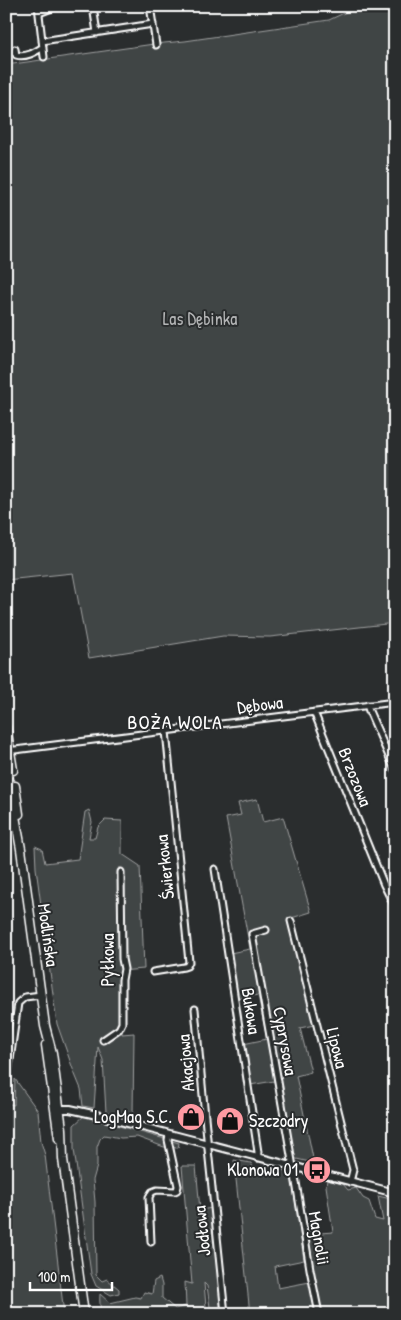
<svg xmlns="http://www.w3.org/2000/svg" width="401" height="1320" viewBox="0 0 401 1320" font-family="'Patrick Hand',sans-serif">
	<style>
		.green { fill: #414445; stroke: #a0a2a2 }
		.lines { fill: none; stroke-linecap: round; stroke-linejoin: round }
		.minor-casing { stroke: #fff; stroke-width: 9 }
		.tertiary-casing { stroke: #fff; stroke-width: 10 }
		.secondary-casing { stroke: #fff; stroke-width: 11 }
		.minor { stroke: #2a2d2e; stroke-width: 5 }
		.tertiary { stroke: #2a2d2e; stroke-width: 6 }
		.secondary { stroke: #2a2d2e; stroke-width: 8 }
		.labels { text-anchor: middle; stroke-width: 4; stroke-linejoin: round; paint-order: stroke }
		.park-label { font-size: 18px; fill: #b3b4b5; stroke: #2a2d2e }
		.street-label { font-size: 18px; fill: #fff; stroke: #2a2d2e }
		.poi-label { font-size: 18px; fill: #fff; stroke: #2a2d2e; text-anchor: end }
		.quarter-label { font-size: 20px; letter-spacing: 1px; fill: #fff; stroke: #2a2d2e }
	</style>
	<rect width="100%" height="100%" fill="#2a2d2e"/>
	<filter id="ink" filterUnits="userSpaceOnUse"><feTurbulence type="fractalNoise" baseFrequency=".02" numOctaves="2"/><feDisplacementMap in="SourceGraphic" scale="10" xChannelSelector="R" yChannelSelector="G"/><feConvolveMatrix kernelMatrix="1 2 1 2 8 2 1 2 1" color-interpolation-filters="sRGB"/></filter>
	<g filter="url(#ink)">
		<!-- green -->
		<path class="green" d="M359,6H395V623L270,637L223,636L89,658L73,573L6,580V65L154,44L185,41L329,20Z
			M257,799L263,822L283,817L311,912L288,919L314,1025L300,1028L311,1072L296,1076L314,1163L288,1157L274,1081L250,1085L243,1044L267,1039L258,995L237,999L230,953L250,949L226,818L241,815L238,803Z
			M89,810L92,822L89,838H95L98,827L105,820L122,821V854L140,866L144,969L120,971L122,1034L134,1033L133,1113L132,1118L106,1112L103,1060L98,1047L94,1108L83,1106L81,1089L74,1072L57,1024L36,868L35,846L42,849L45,863L78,859L85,812Z
			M15,1079L38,1111L41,1142L45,1155L64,1314H6V1103L14,1105Z
			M84,1116L179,1143L178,1148L164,1147L137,1137L121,1138L104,1135L100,1139L97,1147V1166L93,1180L95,1202L96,1275L102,1281L107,1279L119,1289V1293L111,1295L96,1286L91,1274L74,1149V1125Z
			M234,1160L251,1163L255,1172L263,1176L265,1170L276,1169L291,1172L304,1260L275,1266L278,1288L315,1281L308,1234L333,1232L326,1186L327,1180L343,1184L348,1190L356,1188L363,1198L369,1201L375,1219L383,1221L378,1196L395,1200V1314H250Z
			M182,1166H196L200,1210L212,1208L222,1314H211L207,1286L204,1283L206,1307L205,1314H99L100,1313C101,1306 99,1301 100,1294L110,1303L135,1297L141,1298L144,1292L152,1294L154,1281L160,1278L162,1285V1298L175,1309L186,1306L185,1282L192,1284Z"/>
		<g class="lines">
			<defs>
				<path id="minor" d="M38,6L44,57
					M93,6L97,33
					M150,6L156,45
					M39,13L57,6
					M42,41L153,24
					M15,49L16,55C26,58 35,52 43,47
					M6,53L15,51
					M367,705L369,711L395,770
					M314,712L384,885L395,907
					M7,751L395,702
					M215,869L258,1152L257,1158
					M291,921L353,1170L350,1182
					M266,930L252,934L293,1167
					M153,972L184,967L187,966L189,962L166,731
					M195,1009L208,1149L225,1314
					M103,1040L119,1029L122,1023V980L124,969L122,959L121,872
					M6,1089L18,1003L25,997L41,995
					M296,1168L295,1176L310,1269L319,1314
					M151,1242L149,1197L152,1192L157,1190L175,1191L177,1190L178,1186L168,1140L169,1135"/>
				<path id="tertiary" d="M57,1109H70L97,1115L395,1193"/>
				<path id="secondary" d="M6,727L13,770
					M6,762L13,805L21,849L45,1026L52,1053L62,1129L63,1159L84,1314
					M15,786L19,814
					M46,1045L59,1138"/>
			</defs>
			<!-- minor casing -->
			<use href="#minor" class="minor-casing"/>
			<!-- tertiary casing -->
			<use href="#tertiary" class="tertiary-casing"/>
			<!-- secondary casing -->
			<use href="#secondary" class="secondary-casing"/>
			<!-- minor -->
			<use href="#minor" class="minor"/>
			<!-- tertiary -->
			<use href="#tertiary" class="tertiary"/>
			<!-- secondary -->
			<use href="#secondary" class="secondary"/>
		</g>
	</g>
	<!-- icons -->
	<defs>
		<symbol id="shop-disc" viewBox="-11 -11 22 22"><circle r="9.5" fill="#ff9aa2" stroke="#2a2d2e"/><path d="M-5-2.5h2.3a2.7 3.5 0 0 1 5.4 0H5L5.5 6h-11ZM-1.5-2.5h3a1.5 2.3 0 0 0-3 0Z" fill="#111"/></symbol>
		<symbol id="bus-disc" viewBox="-11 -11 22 22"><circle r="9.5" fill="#ff9aa2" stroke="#2a2d2e"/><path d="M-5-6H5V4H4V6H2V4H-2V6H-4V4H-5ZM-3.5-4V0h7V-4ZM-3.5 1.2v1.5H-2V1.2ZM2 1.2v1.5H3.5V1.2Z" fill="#111"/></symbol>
	</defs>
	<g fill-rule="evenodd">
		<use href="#shop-disc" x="175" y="1101" width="32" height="32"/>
		<use href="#shop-disc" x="214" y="1105" width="32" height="32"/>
		<use href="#bus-disc" x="301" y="1154" width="32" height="32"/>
	</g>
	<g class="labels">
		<!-- park labels -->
		<g class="park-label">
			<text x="200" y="325">Las Dębinka</text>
		</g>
		<!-- street labels -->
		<g class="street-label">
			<text transform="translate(260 705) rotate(-7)" y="6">Dębowa</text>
			<text transform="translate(355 777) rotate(68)" y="6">Brzozowa</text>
			<text transform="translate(165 867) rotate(-96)" y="6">Świerkowa</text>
			<text transform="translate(48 935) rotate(82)" y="6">Modlińska</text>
			<text transform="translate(108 960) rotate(-90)" y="6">Pyłkowa</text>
			<text transform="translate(251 1011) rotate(81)" y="6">Bukowa</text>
			<text transform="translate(285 1041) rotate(80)" y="6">Cyprysowa</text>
			<text transform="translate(337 1048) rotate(76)" y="6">Lipowa</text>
			<text transform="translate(186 1063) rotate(-95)" y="6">Akacjowa</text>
			<text transform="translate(202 1231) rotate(-96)" y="6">Jodłowa</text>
			<text transform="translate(319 1238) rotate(80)" y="6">Magnolii</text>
		</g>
		<!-- poi labels -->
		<g class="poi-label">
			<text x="172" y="1123">LogMag S.C.</text>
			<text x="249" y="1127" text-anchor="start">Szczodry</text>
			<text x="298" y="1176">Klonowa 01</text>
		</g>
		<!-- quarter labels -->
		<g class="quarter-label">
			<text x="175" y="729">BOŻA WOLA</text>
		</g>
	</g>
	<!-- margin -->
	<rect width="401" height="1320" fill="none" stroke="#2a2d2e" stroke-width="25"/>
	<rect x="12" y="12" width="376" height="1295" fill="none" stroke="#fff" stroke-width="2" filter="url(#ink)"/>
	<!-- scale -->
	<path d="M30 1282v8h82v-8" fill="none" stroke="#ffffff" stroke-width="2.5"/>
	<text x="38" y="1282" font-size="15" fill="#ffffff" stroke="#2a2d2e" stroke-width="4" paint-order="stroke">100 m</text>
</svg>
